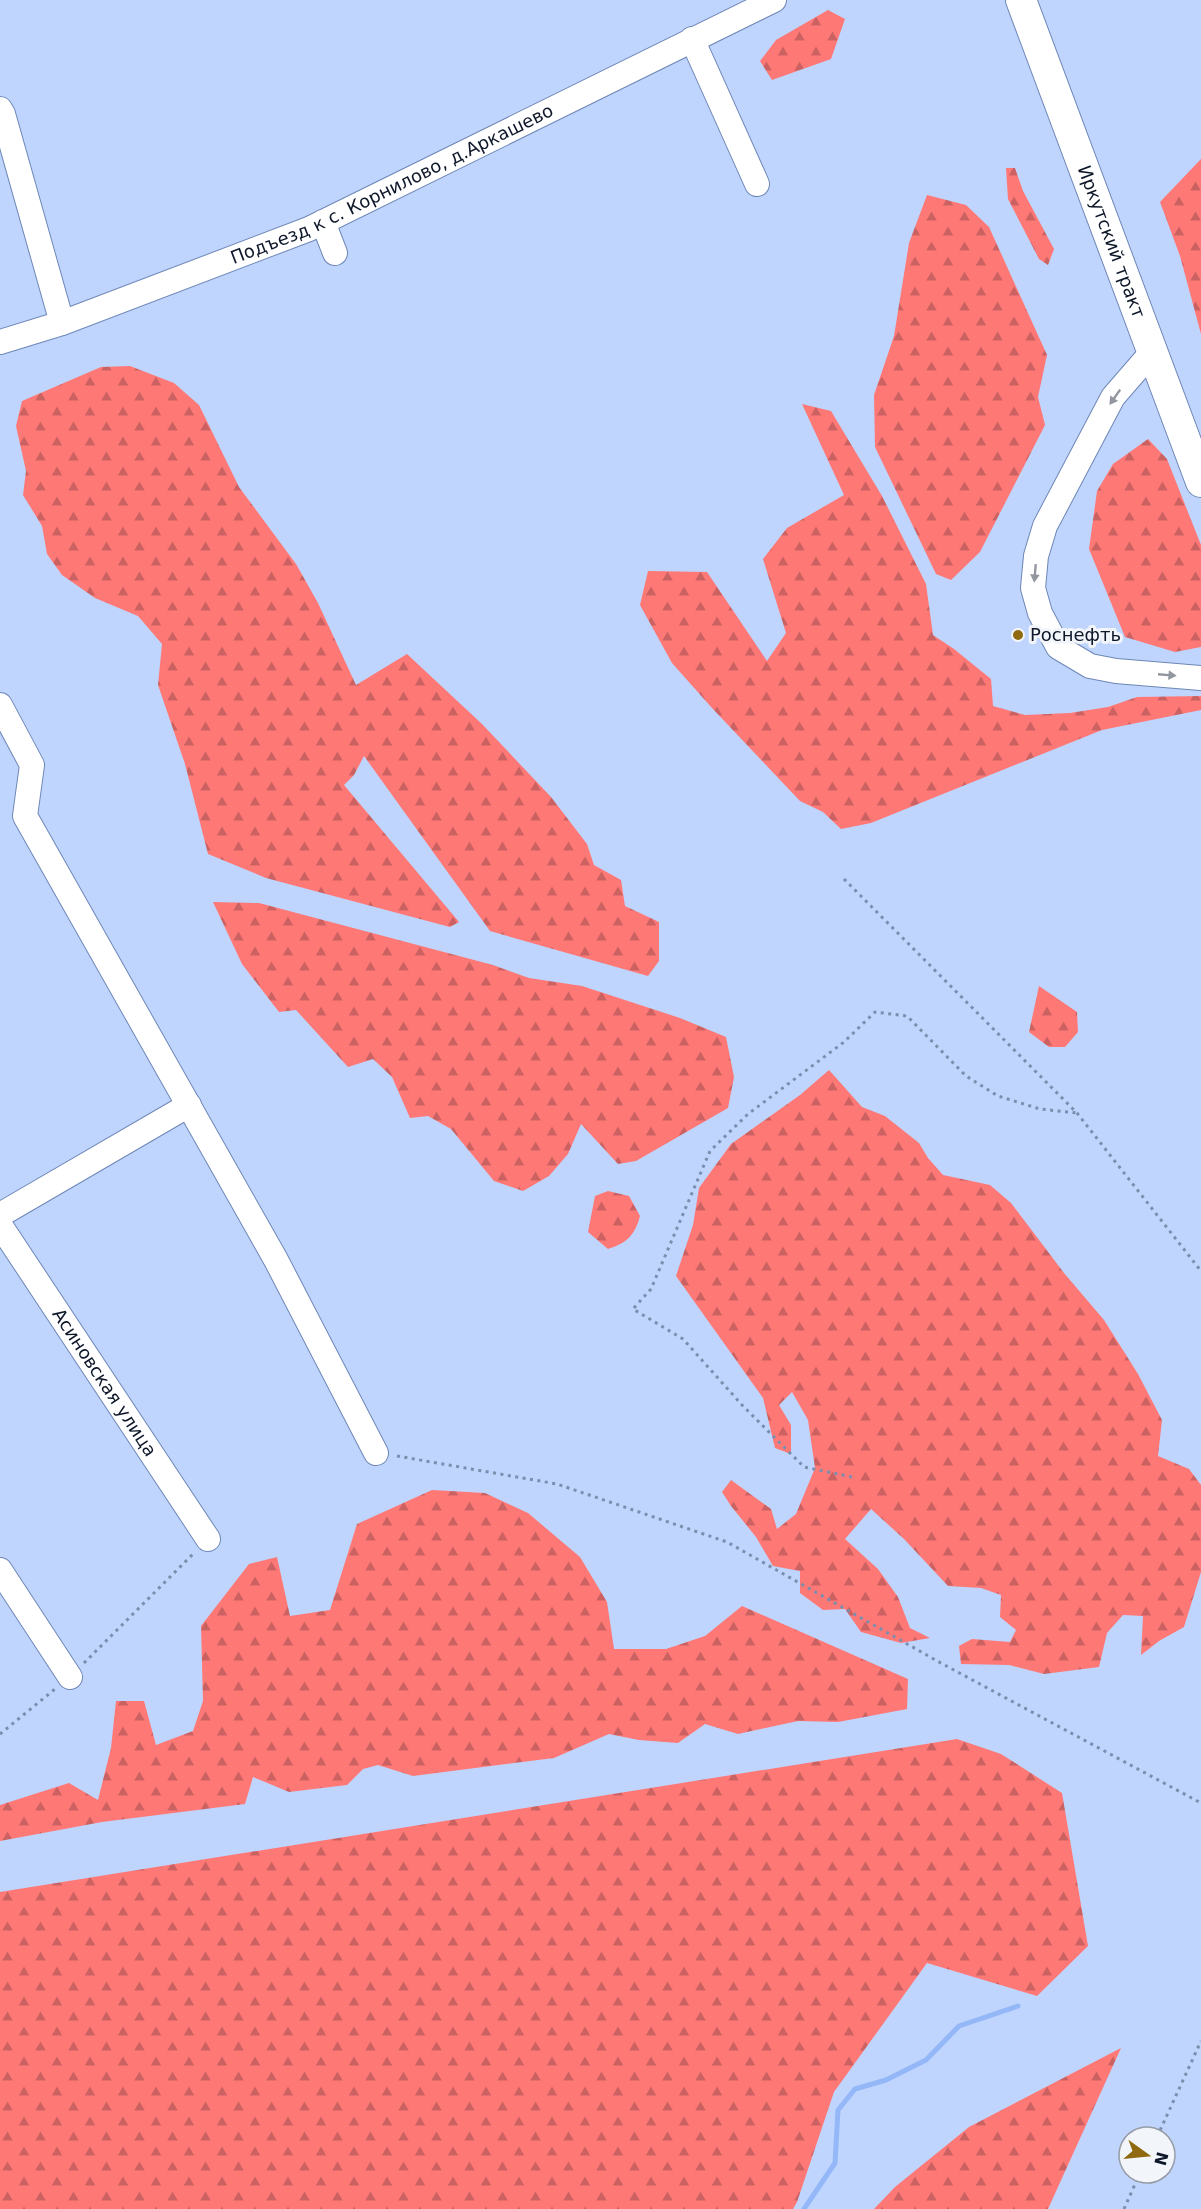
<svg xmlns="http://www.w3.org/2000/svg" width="1201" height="2209" viewBox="0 0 1201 2209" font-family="'DejaVu Sans',sans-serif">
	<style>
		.forest { fill: url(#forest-firs) }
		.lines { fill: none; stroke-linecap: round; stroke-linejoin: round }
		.stream { stroke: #94b7f8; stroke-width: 5 }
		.minor-casing { stroke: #6e87b6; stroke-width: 26 }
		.major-casing { stroke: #6e87b6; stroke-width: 32 }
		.path { stroke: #7c8eae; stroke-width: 3; stroke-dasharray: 3 4.5; stroke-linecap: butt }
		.minor { stroke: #fff; stroke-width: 24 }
		.major { stroke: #fff; stroke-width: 30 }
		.oneway { fill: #92979f }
		.poi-dot { fill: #906a10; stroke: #f2f5fa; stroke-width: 2 }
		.labels { text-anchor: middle; stroke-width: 6; stroke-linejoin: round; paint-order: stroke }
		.street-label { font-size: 18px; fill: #0d1729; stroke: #f2f5fa }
		.poi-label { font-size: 18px; fill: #0d1729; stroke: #f2f5fa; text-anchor: start }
	</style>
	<defs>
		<pattern id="forest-firs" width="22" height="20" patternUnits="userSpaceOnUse" patternTransform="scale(1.5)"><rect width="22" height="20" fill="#fe7876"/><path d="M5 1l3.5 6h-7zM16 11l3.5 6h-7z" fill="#cc6161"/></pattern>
	</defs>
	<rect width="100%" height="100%" fill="#bfd5fe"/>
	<!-- forest -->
	<path class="forest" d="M828,10L845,19L831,59L772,80L760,61L776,40Z
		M1201,159V334L1180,256L1160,202Z
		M1006,168H1015L1023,191L1054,249L1048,265L1039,259L1008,199Z
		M927,195L966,205L989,227L1047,355L1038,397L1045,425L980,552L951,580L936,574L875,447L874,395L894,336L909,243Z
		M130,366L174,383L199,405L239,487L296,564L318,603L356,685L407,654L482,724L551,797L587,844L594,865L621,880L625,906L659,922V961L648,976L490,931L364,756L354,775L344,785L459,922L450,927L266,878L208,854L185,764L158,685L162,644L138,616L95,598L62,575L47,554L42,526L23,495L26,471L16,426L22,401L101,367Z
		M802,404L831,411L882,496L926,584L933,635L954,649L991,679L993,706L1025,715L1070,713L1108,707L1137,697L1201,696V710L1102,730L871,823L841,829L823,812L800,801L712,708L672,663L640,605L648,571L707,572L767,661L786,633L763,559L787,528L844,495Z
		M1148,439L1167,459L1201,545V647L1175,652L1125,637L1089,549L1097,491L1113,464Z
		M213,902L259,903L493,965L529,978L582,986L680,1018L726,1037L734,1077L728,1108L636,1161L618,1164L581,1124L568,1154L549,1176L523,1191L494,1181L451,1129L428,1116L410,1118L392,1077L373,1059L348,1067L296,1010L279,1012L242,964Z
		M1039,986L1077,1012L1078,1032L1065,1047H1049L1029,1032Z
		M829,1070L862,1107L885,1116L919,1143L928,1158L943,1175L990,1185L1011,1203L1064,1273L1104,1320L1138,1374L1162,1420L1158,1456L1189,1469L1201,1485V1572L1184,1627L1159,1641L1141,1655L1143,1616L1123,1615L1107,1633L1099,1667L1044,1674L1009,1665L961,1664L959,1646L972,1639L1010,1642L1016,1630L1000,1617L1001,1595L981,1588L948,1586L904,1539L871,1509L845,1539L878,1569L898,1597L910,1628L930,1638L901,1643L861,1632L845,1609L823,1610L800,1593V1571L773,1566L756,1537L731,1506L722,1492L731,1480L771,1509L777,1529L796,1514L815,1468L808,1420L792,1392L779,1405L791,1425V1454L775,1448L763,1398L676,1276L693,1225L699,1188L731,1144L800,1095Z
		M608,1191L629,1196L640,1216C635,1235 627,1243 608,1249L588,1232L595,1196Z
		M432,1490L485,1493L528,1513L580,1557L607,1602L614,1649H666L705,1636L742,1606L908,1679L907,1709L838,1722L798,1721L738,1734L705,1724L678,1743L639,1740L609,1734L554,1758L413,1776L378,1765L363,1769L347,1785L289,1792L253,1777L245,1804L102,1822L0,1841V1805L69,1783L98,1800L111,1748L116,1701H144L156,1745L193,1731L203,1701L201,1626L249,1564L277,1557L290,1616L330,1610L357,1524Z
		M957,1739L1001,1754L1062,1793L1088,1946L1037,1996L927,1963L834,2092L797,2202L793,2209H0V1892Z
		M1121,2048L1048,2209H874L895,2187L969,2127Z"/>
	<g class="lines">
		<!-- stream -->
		<path class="stream" d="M804,2209L835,2163L838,2110L855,2089L886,2080L926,2060L959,2026L1018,2006"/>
		<defs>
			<g id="minor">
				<path d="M692,39L757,184"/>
				<path d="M0,109L3,114L62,323"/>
				<path d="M323,222L335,253"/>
				<path id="s1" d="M0,342L62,323L309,229L774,0"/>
				<path d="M1152,352L1113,397L1045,526L1036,556L1033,588L1040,613L1058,647L1090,666L1116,671L1201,678"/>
				<path d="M0,705L32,765L25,816L276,1260L376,1453"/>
				<path d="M0,1215L189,1105"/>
				<path id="s2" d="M0,1225L208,1539"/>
				<path d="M0,1570L70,1677"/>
			</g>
			<g id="major">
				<path id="s3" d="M1021,0L1201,482"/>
			</g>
		</defs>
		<!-- minor casing -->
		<use href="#minor" class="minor-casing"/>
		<!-- major casing -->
		<use href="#major" class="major-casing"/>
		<!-- path -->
		<path class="path" d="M844,879L1077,1113L1201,1271
			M397,1456L557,1484L727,1542L939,1662L1201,1803
			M852,1477L804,1467L742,1405L683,1339L633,1309L651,1289L710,1151L748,1114L844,1042L875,1012L907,1016L966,1076L998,1096L1040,1109L1077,1113
			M84,1663L194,1553
			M0,1734L55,1689
			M1157,2137L1201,2041
			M1124,2209L1140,2173"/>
		<!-- minor -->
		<use href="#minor" class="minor"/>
		<!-- major -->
		<use href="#major" class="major"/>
	</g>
	<!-- one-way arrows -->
	<defs><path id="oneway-solid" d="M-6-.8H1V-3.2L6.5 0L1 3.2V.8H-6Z" transform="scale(1.5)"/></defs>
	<g class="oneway">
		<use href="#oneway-solid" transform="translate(1115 397) rotate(125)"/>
		<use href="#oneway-solid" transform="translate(1035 573) rotate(95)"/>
		<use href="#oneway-solid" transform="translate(1167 675) rotate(5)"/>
	</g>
	<!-- markers -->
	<circle class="poi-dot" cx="1018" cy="635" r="6"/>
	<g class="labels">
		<!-- street labels -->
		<g class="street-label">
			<text dy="6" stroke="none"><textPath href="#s1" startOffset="423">Подъезд к с. Корнилово, д.Аркашево</textPath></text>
			<text dy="6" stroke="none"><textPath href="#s3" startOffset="258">Иркутский тракт</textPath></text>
			<text dy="6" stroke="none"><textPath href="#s2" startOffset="189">Асиновская улица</textPath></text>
		</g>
		<!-- poi labels -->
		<g class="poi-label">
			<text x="1030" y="641">Роснефть</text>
		</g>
	</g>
	<!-- north arrow -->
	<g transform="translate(1147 2155) rotate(105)"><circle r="28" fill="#f2f5fa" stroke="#969ca6" stroke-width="1.5"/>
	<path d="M0-4.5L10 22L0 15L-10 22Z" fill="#906a10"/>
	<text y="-9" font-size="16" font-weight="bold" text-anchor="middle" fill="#0d1729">N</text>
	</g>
</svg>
